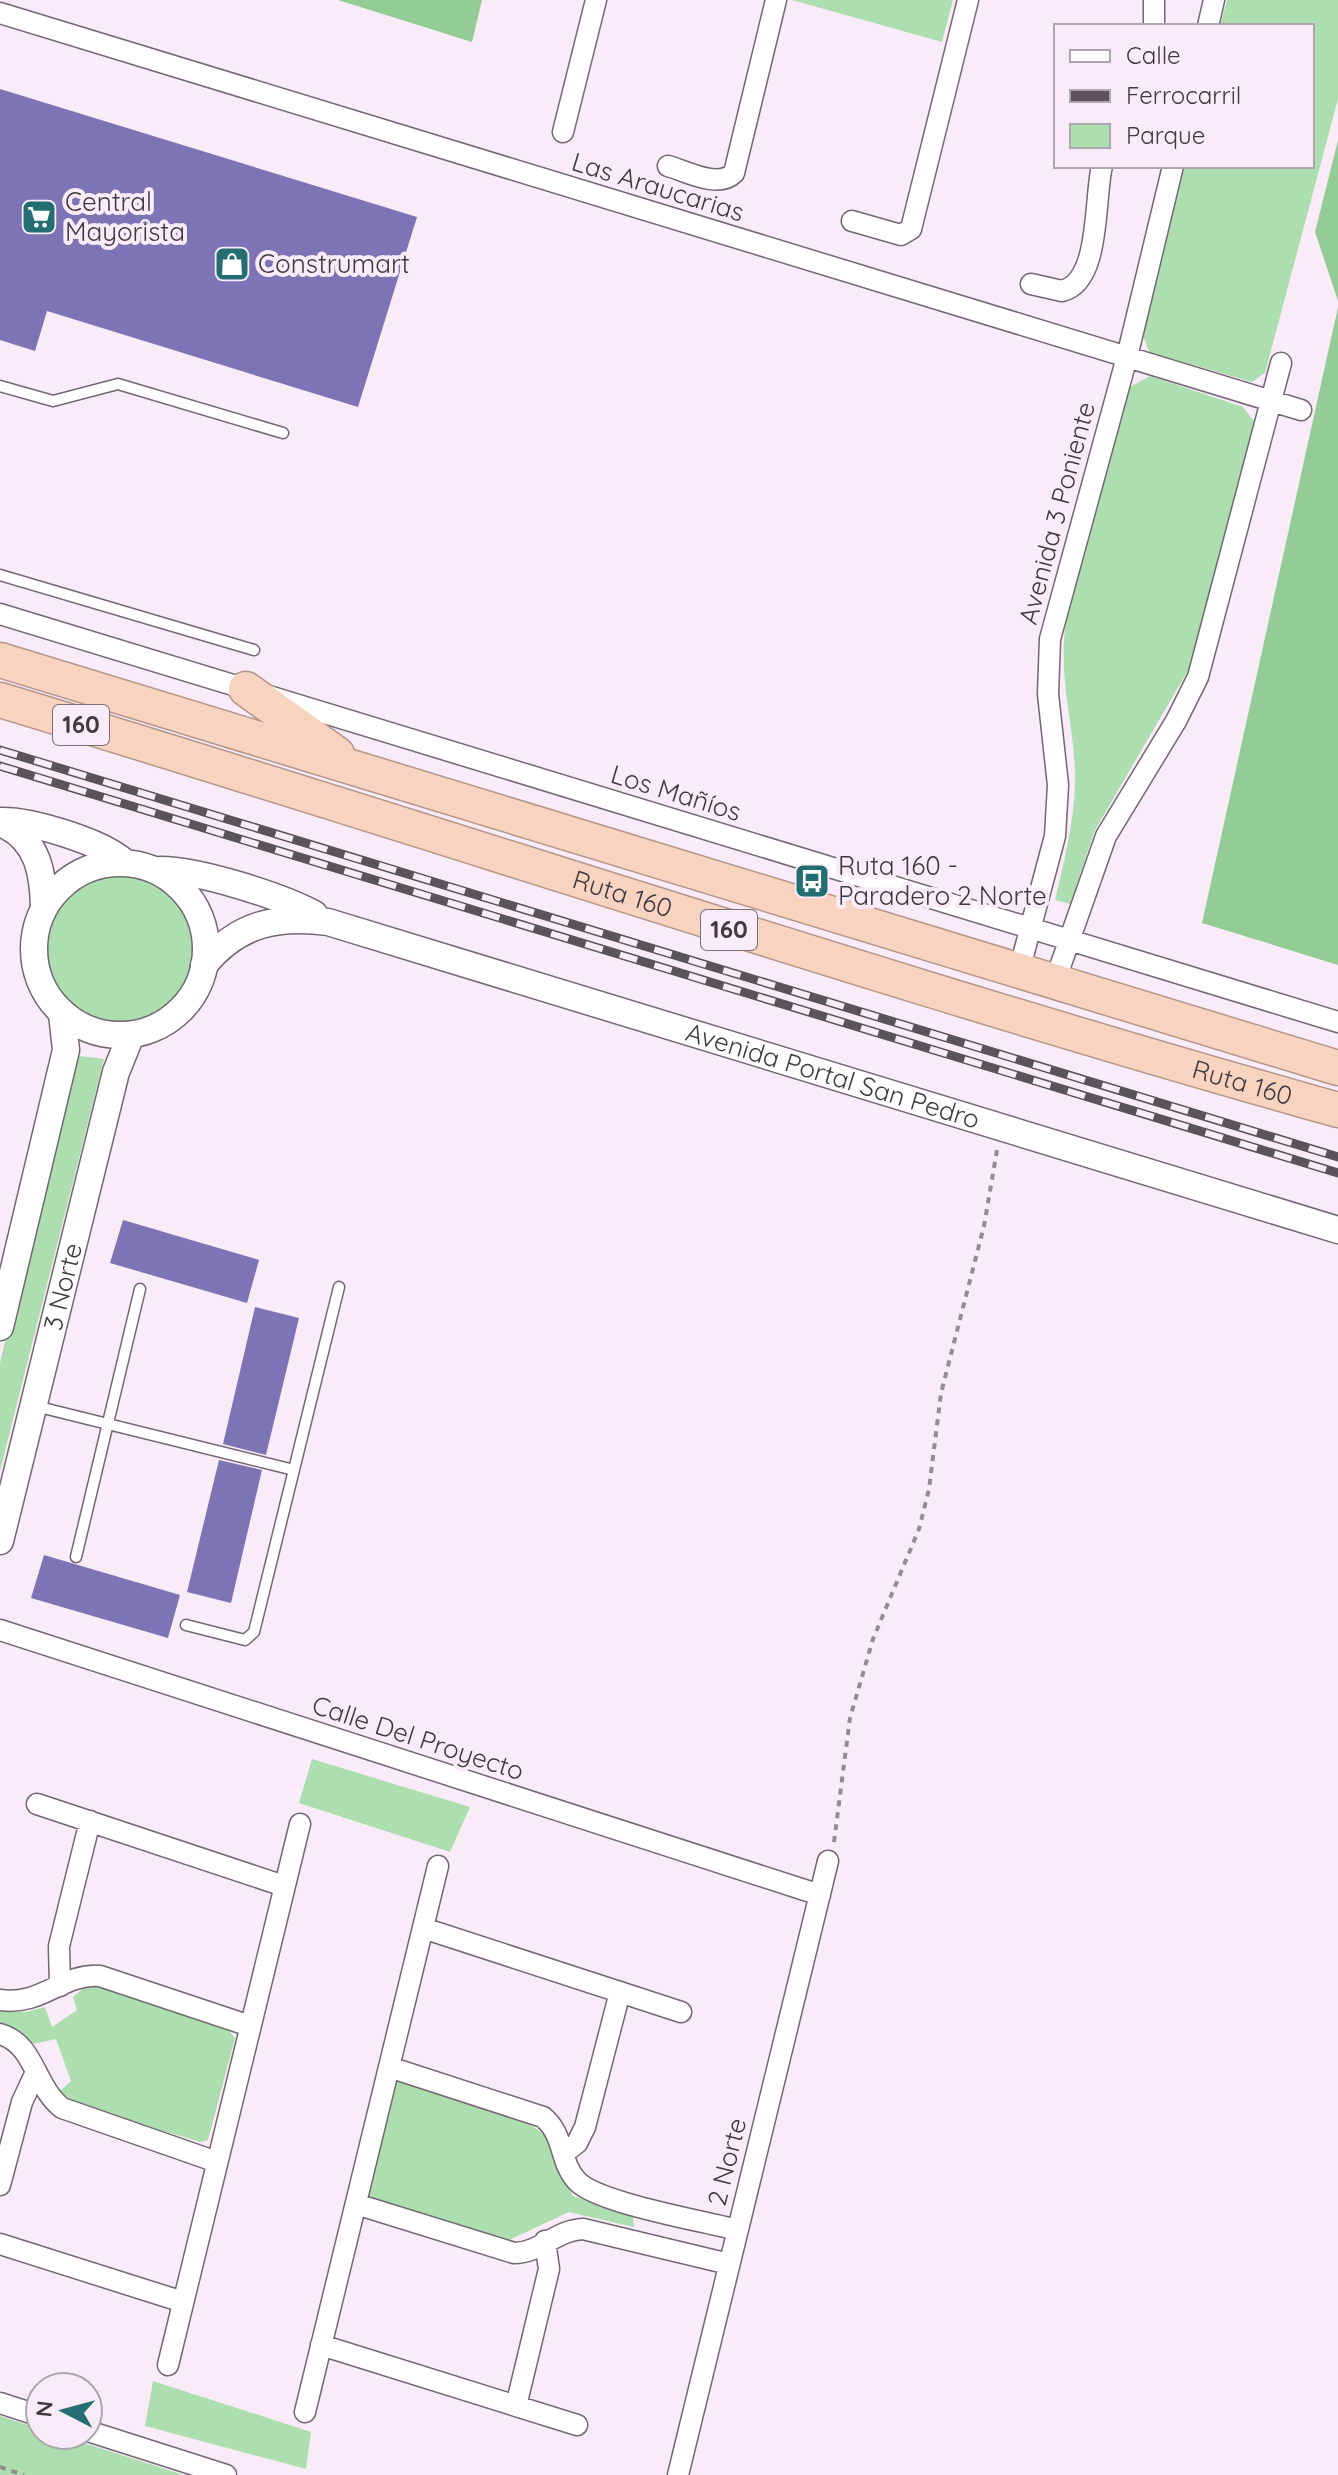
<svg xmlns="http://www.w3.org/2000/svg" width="1338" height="2475" viewBox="0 0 1338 2475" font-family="Quicksand,sans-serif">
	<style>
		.green { fill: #addeaf }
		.forest { fill: #93cd95 }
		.building { fill: #7c74b5 }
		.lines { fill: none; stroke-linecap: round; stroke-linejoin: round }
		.service-casing { stroke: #726772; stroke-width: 13 }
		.minor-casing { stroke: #726772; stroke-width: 23 }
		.tertiary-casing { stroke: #726772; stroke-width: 29 }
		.trunk-casing { stroke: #b59689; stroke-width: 37 }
		.path { stroke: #948b93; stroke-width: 4; stroke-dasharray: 6 6; stroke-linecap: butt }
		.service { stroke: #fff; stroke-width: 10 }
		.minor { stroke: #fff; stroke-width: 20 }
		.tertiary { stroke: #fff; stroke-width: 26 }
		.trunk { stroke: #f7d3c0; stroke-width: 34 }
		.rail-casing { stroke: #5a545a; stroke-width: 9 }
		.rail { stroke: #f9ecf8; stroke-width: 6; stroke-dasharray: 18; stroke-linecap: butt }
		.labels { text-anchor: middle; stroke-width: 8; stroke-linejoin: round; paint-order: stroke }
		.shield { fill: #f9ecf8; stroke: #776f76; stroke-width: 2 }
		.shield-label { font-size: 24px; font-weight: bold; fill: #3f3a3f }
		.street-label { font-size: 26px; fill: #3f3a3f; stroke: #f9ecf8 }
		.poi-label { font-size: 26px; fill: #3f3a3f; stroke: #f9ecf8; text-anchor: start }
	</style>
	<rect width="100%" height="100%" fill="#f9ecf8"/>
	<!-- green -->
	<path class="green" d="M792,0H953L942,42Z
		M1227,0H1338V99L1265,373L1252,382L1149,352L1143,336L1185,166H1312V26H1220Z
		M1150,376L1243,407L1256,424L1190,667L1095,830L1070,904L1055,900C1064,861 1074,824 1075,783C1076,728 1057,680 1066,622L1130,387Z
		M45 948a75 75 0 1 1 150 0a75 75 0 1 1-150 0Z
		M72,1055L104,1059L0,1471V1363Z
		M312,1759L470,1807L450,1852L299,1803Z
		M97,1983L229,2031L235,2038L208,2140L201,2142L80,2107L60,2091L71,2081L56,2039L33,2044L18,2030L0,2025V2010L26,2012L45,2007L52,2027L77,2010L73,1997L87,1985Z
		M398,2079C450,2094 519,2106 558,2147L559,2170L573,2196L633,2217L634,2227L569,2212L507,2241L367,2198Z
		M153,2381L311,2432L306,2469L145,2426Z
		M0,2416L40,2429V2435H59L184,2475H0Z"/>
	<!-- forest -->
	<path class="forest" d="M338,0H482L472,42Z
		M1338,140V301L1315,232Z
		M1338,307V965L1202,923Z"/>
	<!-- building -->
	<path class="building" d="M0,89L417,217L358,407L47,311L35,351L0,340Z
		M123,1220L259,1260L247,1303L110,1263Z
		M255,1307L299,1318L266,1455L223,1444Z
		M219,1460L262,1470L231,1603L187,1592Z
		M44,1555L180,1595L168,1638L31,1598Z"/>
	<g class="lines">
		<defs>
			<path id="service" d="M0,386L53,401L118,384L283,433
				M0,575L254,650
				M35,1406L294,1470
				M76,1557L140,1289
				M186,1625L245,1640L254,1632L339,1287"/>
			<path id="minor" d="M1154,0V26
				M0,13L1301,410
				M1208,26L1214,0
				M563,132L596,0
				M668,166C686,171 718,189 734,173L776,0
				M852,221L901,235L911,229L968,0
				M1031,284L1062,291C1101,282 1094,198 1102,166
				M0,614L1338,1022
				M1019,971L1055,836L1058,785L1048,694L1050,639L1127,357L1173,166
				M1055,981L1106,836L1176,721L1198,677L1281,363
				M0,1630L820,1895
				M37,1804L284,1886
				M423,1928L681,2012
				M60,1986L59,1946L90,1821
				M0,2000C42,2006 62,1973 100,1976L250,2026
				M0,2034C35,2044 34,2086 62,2108L217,2162
				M389,2067L543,2117C565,2135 559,2162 577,2181C597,2203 704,2221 737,2230
				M564,2153L577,2143L585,2127L620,1992
				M0,2185L22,2102L35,2074
				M356,2204L514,2253C540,2253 556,2230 583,2229L729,2264
				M0,2244L183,2302
				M321,2345L577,2425
				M168,2365L300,1824
				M0,2403L40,2416
				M516,2406L549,2269L545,2241
				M305,2412L438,1866
				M88,2431L226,2475
				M678,2475L828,1861"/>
			<g id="tertiary">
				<path d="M0,821C31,820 102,842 124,862"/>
				<path d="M3,824C38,840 43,873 44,907"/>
				<circle cx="120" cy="949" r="86"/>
				<path d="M161,870C198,870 281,896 314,914"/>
				<path id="s1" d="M204,965C237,924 277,915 328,922L1338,1230"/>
				<path d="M0,1327L66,1050L62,1014"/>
				<path id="s2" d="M0,1541L116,1072L131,1035"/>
			</g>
			<g id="trunk">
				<path d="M0,660L1338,1068"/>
				<path d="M246,689L337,754"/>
				<path id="s3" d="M0,700C447,835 889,984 1338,1110"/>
			</g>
		</defs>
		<!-- service casing -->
		<use href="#service" class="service-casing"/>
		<!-- minor casing -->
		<use href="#minor" class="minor-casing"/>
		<!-- tertiary casing -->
		<use href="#tertiary" class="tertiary-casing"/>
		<!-- trunk casing -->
		<use href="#trunk" class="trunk-casing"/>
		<!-- path -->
		<path class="path" d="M834,1842L850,1718L873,1639L919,1529L929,1489L941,1393L984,1226L997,1150
			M0,2467L24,2475"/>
		<!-- service -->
		<use href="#service" class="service"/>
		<!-- minor -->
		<use href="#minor" class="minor"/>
		<!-- tertiary -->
		<use href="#tertiary" class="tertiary"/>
		<!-- trunk -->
		<use href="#trunk" class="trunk"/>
		<defs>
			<path id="rail" d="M0,750L1338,1157
				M0,766L1338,1173"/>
		</defs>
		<!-- rail casing -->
		<use href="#rail" class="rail-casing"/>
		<!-- rail -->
		<use href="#rail" class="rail"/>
	</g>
	<!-- icons -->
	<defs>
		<symbol id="supermarket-square" viewBox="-11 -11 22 22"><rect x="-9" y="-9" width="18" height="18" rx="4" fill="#236e72" stroke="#f9ecf8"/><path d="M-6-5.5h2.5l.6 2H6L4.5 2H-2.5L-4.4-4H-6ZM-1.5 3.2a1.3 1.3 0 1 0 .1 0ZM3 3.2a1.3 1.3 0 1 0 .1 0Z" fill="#fff"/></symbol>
		<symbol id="shop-square" viewBox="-11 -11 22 22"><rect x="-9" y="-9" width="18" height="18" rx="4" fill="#236e72" stroke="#f9ecf8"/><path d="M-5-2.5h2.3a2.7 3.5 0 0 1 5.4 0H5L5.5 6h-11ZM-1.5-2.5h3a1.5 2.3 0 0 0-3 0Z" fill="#fff"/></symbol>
		<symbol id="bus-square" viewBox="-11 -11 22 22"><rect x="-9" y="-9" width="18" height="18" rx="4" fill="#236e72" stroke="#f9ecf8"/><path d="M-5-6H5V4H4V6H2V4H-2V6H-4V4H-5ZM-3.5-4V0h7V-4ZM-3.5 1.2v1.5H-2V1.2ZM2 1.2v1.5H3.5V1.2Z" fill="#fff"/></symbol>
	</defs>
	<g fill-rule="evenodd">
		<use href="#supermarket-square" x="19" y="197" width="40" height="40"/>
		<use href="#shop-square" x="212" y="244" width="40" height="40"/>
		<use href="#bus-square" x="792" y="861" width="40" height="40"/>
	</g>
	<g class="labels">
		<!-- shield labels -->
		<g class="shield">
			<rect x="53" y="705" width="56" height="40" rx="6"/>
			<rect x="701" y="910" width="56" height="40" rx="6"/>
		</g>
		<g class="shield-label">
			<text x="81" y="733">160</text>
			<text x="729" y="938">160</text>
		</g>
		<!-- street labels -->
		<g class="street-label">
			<text transform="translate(658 187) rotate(17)" y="9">Las Araucarias</text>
			<text transform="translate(1057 513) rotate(-75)" y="9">Avenida 3 Poniente</text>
			<text transform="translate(676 793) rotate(17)" y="9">Los Mañíos</text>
			<text dy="9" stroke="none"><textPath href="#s3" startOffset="652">Ruta 160</textPath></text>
			<text dy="9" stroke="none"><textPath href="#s1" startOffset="666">Avenida Portal San Pedro</textPath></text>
			<text dy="9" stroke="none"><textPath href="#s3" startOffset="1300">Ruta 160</textPath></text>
			<text dy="9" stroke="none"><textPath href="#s2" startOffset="262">3 Norte</textPath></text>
			<text transform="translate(418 1738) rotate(18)" y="9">Calle Del Proyecto</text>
			<text transform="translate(727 2162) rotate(-76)" y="9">2 Norte</text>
		</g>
		<!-- poi labels -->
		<g class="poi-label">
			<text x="65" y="211">Central<tspan x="65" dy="30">Mayorista</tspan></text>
			<text x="258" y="273">Construmart</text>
			<text x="838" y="875">Ruta 160 -<tspan x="838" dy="30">Paradero 2 Norte</tspan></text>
		</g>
	</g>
	<!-- legend -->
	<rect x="1054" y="24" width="260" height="144" fill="#f9ecf8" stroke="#afa5ae" stroke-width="2"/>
	<rect x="1070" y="50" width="40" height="12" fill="#ffffff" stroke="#afa5ae" stroke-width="2"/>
	<text x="1126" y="64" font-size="24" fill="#3f3a3f">Calle</text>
	<rect x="1070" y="90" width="40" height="12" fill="#5a545a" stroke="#afa5ae" stroke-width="2"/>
	<text x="1126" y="104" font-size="24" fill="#3f3a3f">Ferrocarril</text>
	<rect x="1070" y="124" width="40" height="24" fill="#addeaf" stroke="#afa5ae" stroke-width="2"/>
	<text x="1126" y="144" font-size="24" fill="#3f3a3f">Parque</text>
	<!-- north arrow -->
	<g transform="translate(64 2411) rotate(276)"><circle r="38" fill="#f9ecf8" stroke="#afa5ae" stroke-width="2"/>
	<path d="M0-6L14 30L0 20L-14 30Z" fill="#236e72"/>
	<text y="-12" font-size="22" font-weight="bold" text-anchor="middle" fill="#3f3a3f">N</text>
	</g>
</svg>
